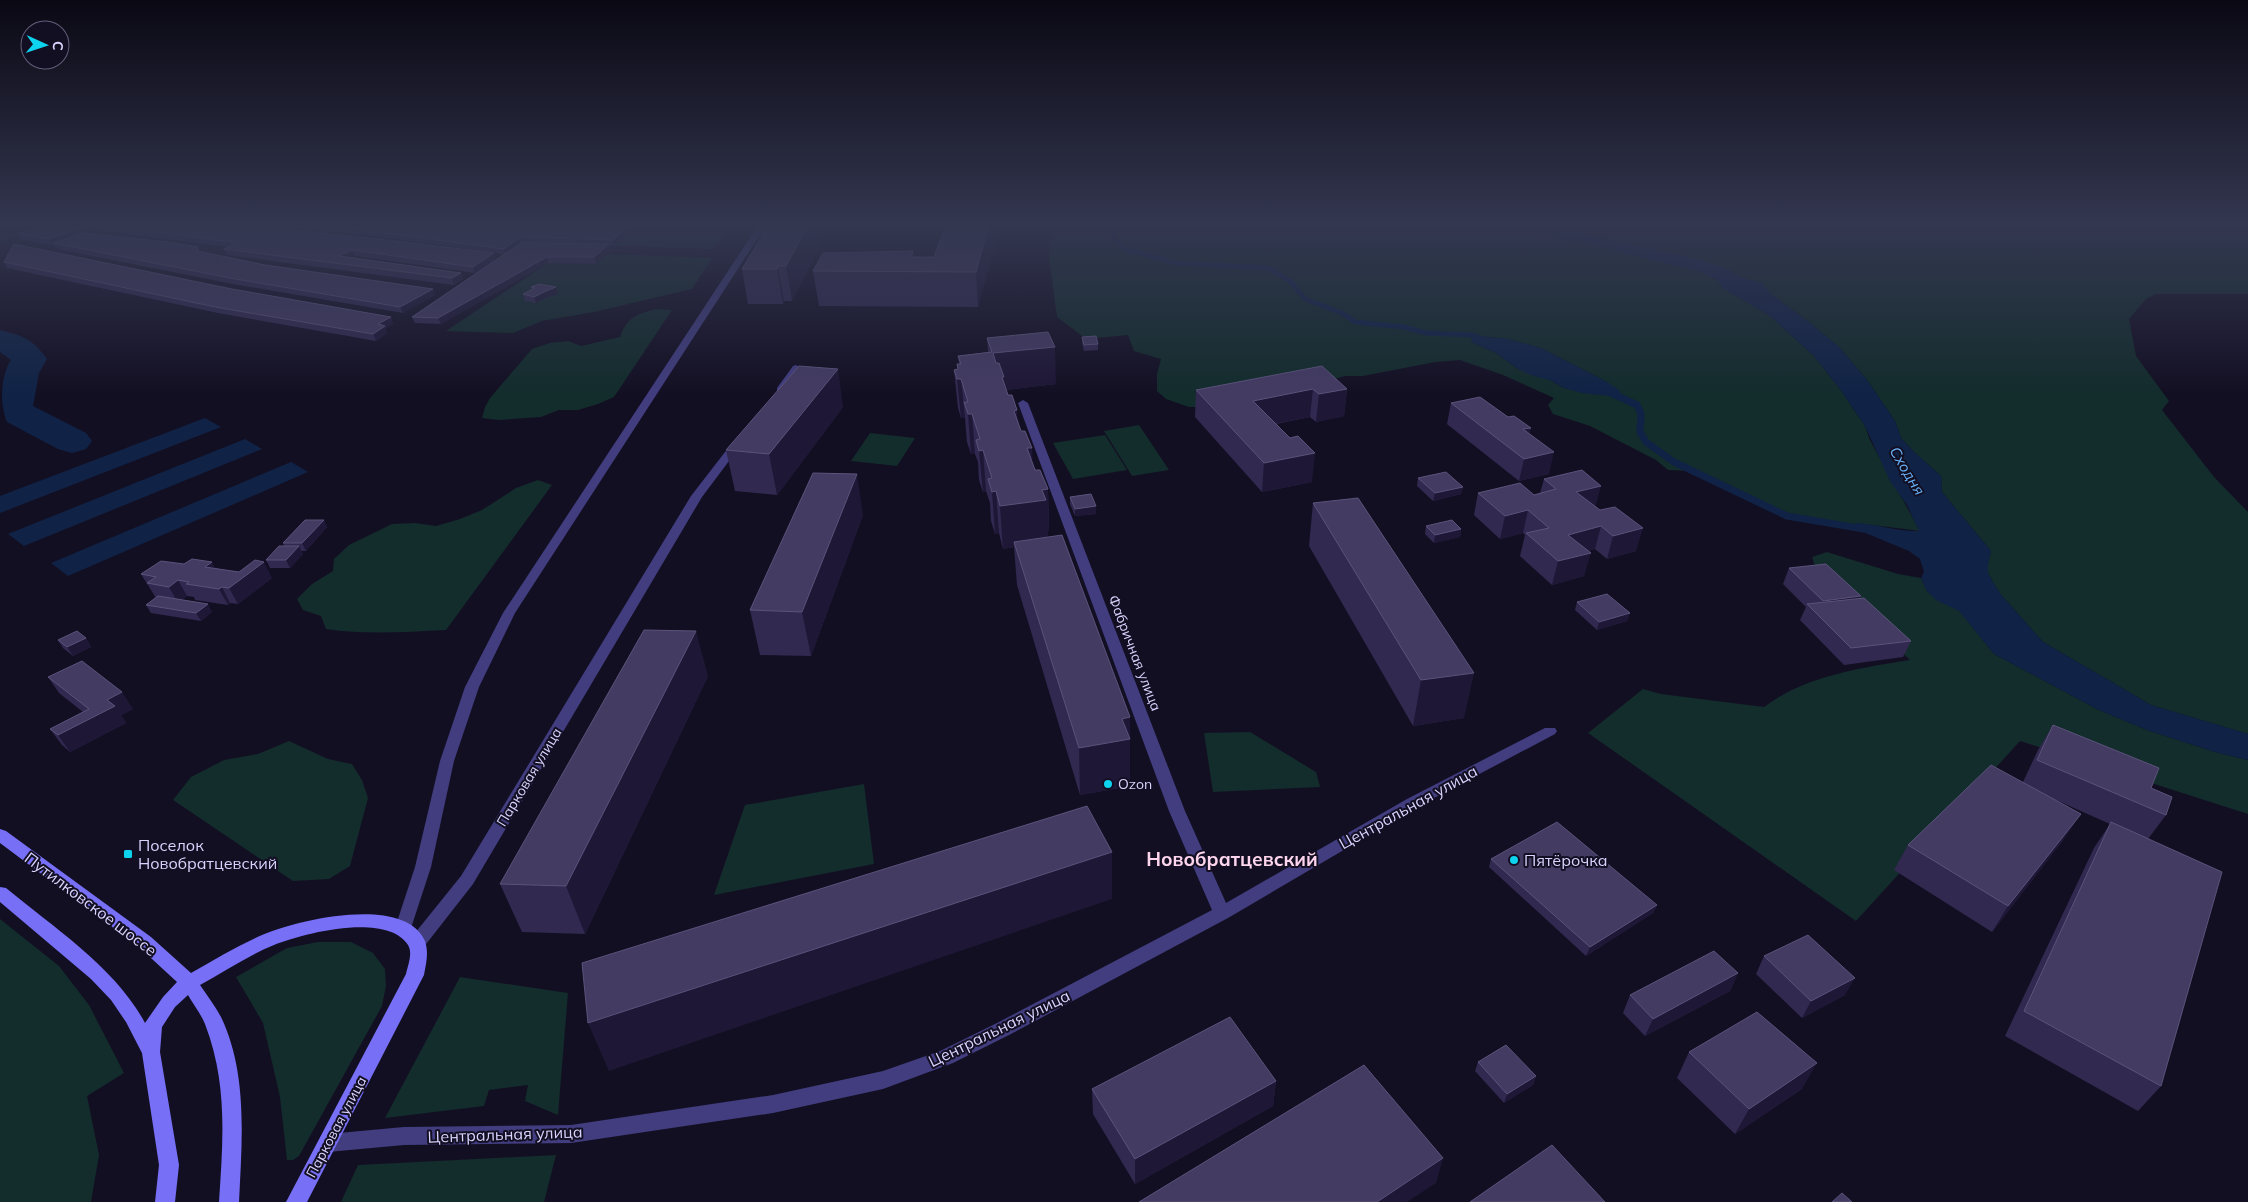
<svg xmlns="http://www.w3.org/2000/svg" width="2248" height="1202" viewBox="0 0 2248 1202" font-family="Mulish,sans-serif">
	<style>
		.green { fill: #132c2c; fill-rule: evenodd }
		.water { fill: #102346 }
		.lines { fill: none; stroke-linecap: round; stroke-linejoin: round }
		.stream-far1 { stroke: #102346; stroke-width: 5 }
		.stream { stroke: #102346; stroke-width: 7 }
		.river { fill: #102346; fill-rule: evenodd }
		.street { fill: #413d7f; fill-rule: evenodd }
		.secondary { fill: #7770f7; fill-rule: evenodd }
		.wall { fill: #322950 }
		.shaded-wall { fill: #1e1736 }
		.building { fill: #443b63; stroke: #5b537b }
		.poi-dot { fill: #0dd3ef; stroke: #130f23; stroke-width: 2 }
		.labels { text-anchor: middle; stroke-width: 4; stroke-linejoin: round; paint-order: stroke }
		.street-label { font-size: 14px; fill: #d9d3fd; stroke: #130f23 }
		.poi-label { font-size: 14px; fill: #d9d3fd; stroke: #130f23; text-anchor: start }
		.water-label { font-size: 15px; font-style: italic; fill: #67b1f7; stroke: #130f23 }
		.near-street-label { font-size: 16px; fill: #d9d3fd; stroke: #130f23 }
		.near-poi-label { font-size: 16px; fill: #d9d3fd; stroke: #130f23; text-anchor: start }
		.near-quarter-label { font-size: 19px; font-weight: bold; fill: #fdd5ed; stroke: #130f23 }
	</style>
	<rect width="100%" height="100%" fill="#130f23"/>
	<!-- green -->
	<path class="green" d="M0,227H38L0,243Z
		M371,227H732L714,249L615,246L625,234Z
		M1050,227H1516L1699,271L1718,280L1723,288L1770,316L1814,356L1840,389L1865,426L1870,440L1920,531L1856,523L1854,526L1787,516L1692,471L1668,470L1656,460L1590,426L1553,414L1548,405L1554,398L1503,375L1460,360L1435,362L1363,376H1345L1305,387L1206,407H1189L1166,399L1157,391V374L1161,359L1134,351L1128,335L1086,339L1057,317L1049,258ZM1472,335L1508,339L1541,348L1607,382L1621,397L1564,388L1550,380L1518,369L1496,353L1472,342Z
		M1554,227H2248V294H2156L2146,299L2129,319L2136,356L2169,401L2162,410L2214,477L2248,512V734L2151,705L2043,642L2002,596L1994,584L1988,573V563L1991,551L1942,492L1941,476L1913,451L1901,438L1895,421L1867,380L1840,348L1809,322L1771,294L1762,283L1742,278L1724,267Z
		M607,254L712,258L692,289L594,312L542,321L513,333L446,331L548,263L596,264Z
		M657,309L672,310L614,397L598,404L578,410H559L541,417L499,420L482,418L485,407L490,398L532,349L550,343L568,341L581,346L620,337C626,318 638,313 657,309Z
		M1139,425L1169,470L1132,476L1104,431Z
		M870,433L915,438L897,466L851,461Z
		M1105,435L1127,470L1073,479L1053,443Z
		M538,480L552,485L446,630C406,632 366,635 326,629L321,616L303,610L297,599L312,584L333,571L334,559L349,545L392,524L415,523L436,526L460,519L482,510L516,488Z
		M1827,552L1898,574L1921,578L1927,591L1936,599L1959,610L1994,654L2099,710L2147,730L2215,752L2248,760V814L2020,741L1856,921L1588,733L1643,689L1661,694L1764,707C1805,676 1860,668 1910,660L1818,575L1812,557Z
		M1250,732L1316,772L1320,787L1213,792L1204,733Z
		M289,741L328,759L352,764L362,780L368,798L350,866L329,879L293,881L173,800L191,777L224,760L258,754Z
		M864,784L874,864L714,895L745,805Z
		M0,919L59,966L89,1005L124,1073L87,1096L99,1155L91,1202H0Z
		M318,942H351L373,953L385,969L386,986L382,1006L299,1156L293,1160H287L280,1097L263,1023L236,977L287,948Z
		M460,977L568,993L558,1115L525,1101L528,1085L489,1090L484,1106L385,1118Z
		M556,1155L544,1202H341L358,1165Z"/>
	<!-- water -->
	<path class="water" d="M1516,227L1563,229L1683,256L1724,267L1742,278L1762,283L1771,294L1809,322L1840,348L1867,380L1895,421L1901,438L1913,451L1941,476L1942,492L1991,551L1988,563V573L1994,584L2002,596L2043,642L2151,705L2248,734V760L2215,752L2147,730L2099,710L1994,654L1959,611L1936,600L1927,591L1921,578L1924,572L1920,559L1909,551L1858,530L1854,526L1856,523C1877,524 1899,532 1919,531L1907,505L1890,481L1865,426L1840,389L1814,356L1770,316L1723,288L1718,280L1699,271Z
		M1471,335L1508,339L1541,348L1607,382L1619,390L1621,397L1582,393L1564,388L1550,380L1533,376L1518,369L1496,353L1472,342Z
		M205,418L221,427L0,513V496Z
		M245,439L262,449L24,546L8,534Z
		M291,462L308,472L68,576L51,563Z"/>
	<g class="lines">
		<!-- stream-far1 -->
		<path class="stream-far1" d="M1111,227L1113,239L1125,249L1176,263L1269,268L1290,281L1305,299L1342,313L1355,322L1404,327L1426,333L1472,335L1481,338"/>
		<!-- stream -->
		<path class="stream" d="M1611,393L1637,405L1641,414L1640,432L1646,442L1674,462L1787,516L1864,529"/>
		<!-- river -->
		<path class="river" d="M0,330C22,335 34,340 47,359L39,373L33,406L86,433L92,441L86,449L72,453L58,449L7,422C0,405 0,377 11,360L0,352Z"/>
		<!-- street -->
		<path class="street" d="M757,227H765L515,613L479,687L454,761L431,867L411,928L409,933L403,935L397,933L395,928L415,867L440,761L465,687L503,613Z
			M796,365L801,368L783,392H777V388L793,366Z
			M1023,400L1028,403L1185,811L1226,903L1407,799L1545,728H1555L1557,731L1555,734L1417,807L1228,918L1009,1035L953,1063L883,1089L773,1113L571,1143L404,1145L328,1152L321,1150L318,1143L321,1136L328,1134L404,1127L571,1125L773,1095L883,1071L940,1051L997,1023L1212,910L1169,811L1018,403Z
			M736,442L741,445L702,497L473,884L423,948L417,950L411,948L408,943L411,938L461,876L691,496L732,443Z"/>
		<!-- secondary -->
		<path class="secondary" d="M0,829L6,831L151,937L191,973C214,960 237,946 262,935C296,920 405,894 425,941C429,953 426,964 424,975L307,1202H286L406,974C408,965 413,953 408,945C387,912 304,933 274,945C249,955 224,972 200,985C207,995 215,1006 221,1017C248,1074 242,1140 239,1202H219C223,1140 228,1084 205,1024C201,1014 193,1004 188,995L175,1007L162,1027L160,1052L179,1165L175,1202H155L159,1165L142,1053L126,1022L111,1000L91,979L0,902V887L6,888C53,927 116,968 145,1023L163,997L177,982L139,947L0,843Z"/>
	</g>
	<!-- wall -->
	<path class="wall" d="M39,227H262L496,260L475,273L355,256L352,257L461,273L463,279L454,285L227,255L224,249L228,247L95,230L86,233L200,252L265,265L435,295L403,313L233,284L57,249L54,244L52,245L21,240L18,234Z
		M275,227H577L625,229L626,234L615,246L609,245L611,250L596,264L548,263L441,324L415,323L412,317L504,254L357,234Z
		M938,227H996L997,236L978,307L819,306L813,271L913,251L914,257H934L945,227Z
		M820,246L792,301H784L783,304H748L742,269Z
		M4,262L232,289L391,317L393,324L385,328L387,333L376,341L218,313L7,268Z
		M531,287L558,294L547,297L536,303L525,301L523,294L532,290Z
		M1082,337L1098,344V350L1084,351L1082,343Z
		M987,338L1056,384L1006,390L1035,470L1048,489L1049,531H1048V537L1130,717V786L1080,795L1017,585L1014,547L1003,549L999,533L995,534L991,521L990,503L986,491L983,492L979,480L978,462L975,454H971L967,442L965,418H961L958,408L954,370L957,369V364H959L958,356L988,352Z
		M1347,389L1344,416L1316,422L1310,417L1276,424L1312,482L1262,492L1195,417L1196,390Z
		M1451,403L1508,417L1531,428L1529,434L1549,474L1519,481L1447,424Z
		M843,407L777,495L735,491L726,450Z
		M1418,478L1463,487L1461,494L1433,501L1417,486Z
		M1544,479L1596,507L1636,551L1607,559L1595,549L1588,551L1584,576L1552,585L1520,556L1525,535L1523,533L1500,539L1474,515L1478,493L1534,495L1540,493Z
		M1070,497L1096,506V514L1075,516L1070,504Z
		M1313,503L1464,718L1413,726L1309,546Z
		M863,515L811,656L760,655L750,610Z
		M324,520L327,527L306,551H301L303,554L290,568H270L266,560L284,546L283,543Z
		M1426,526L1461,529L1460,537L1434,543L1425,534Z
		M1789,568L1860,598L1911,641L1903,657L1844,665L1800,620L1806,607L1783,584Z
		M216,569L272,578L238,604L230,603L228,605L195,600L194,597L187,596L182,600L212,612L201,621L151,613L146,605L156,598L141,574Z
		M1577,602L1630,613L1627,621L1597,630L1575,610Z
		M86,638L91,647L73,656L63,648L58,640Z
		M708,676L585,934L522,932L500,884Z
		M48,677L133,709L121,715L126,723L70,752L62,745L50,729L83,712L59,693Z
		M2053,725L2151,788L2166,815L2148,839L2161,1086L2138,1111L2005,1036L2094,848L2110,824L2056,800L2064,839L1992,932L1894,870L1908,845L2023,782L2038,750Z
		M1491,859L1657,905L1653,913L1586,956L1489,867Z
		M1764,956L1845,995L1802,1018L1756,974Z
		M1738,973L1730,991L1645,1036L1623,1013L1630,995Z
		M1689,1052L1802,1089L1735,1134L1677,1078Z
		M1478,1062L1536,1076L1533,1085L1504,1103L1475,1071Z
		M1276,1081L1273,1106L1135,1184L1093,1114L1092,1089Z"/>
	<!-- shaded-wall -->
	<path class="shaded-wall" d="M82,227H94L95,230L55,244L53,243L54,244L52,245L49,239Z
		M807,227H817L820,246L792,301L786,266Z
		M988,227H996L997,236L978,307L976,272Z
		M625,229L626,234L615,246L613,240Z
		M520,237L522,244L506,255L504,249Z
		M609,244L611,250L596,264L594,257Z
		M353,250L355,256L342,262L339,256Z
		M494,253L496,260L475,273L473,267Z
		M547,257L548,263L441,324L438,318Z
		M778,266L784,301L783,304L777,269Z
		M461,273L463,279L454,285L452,278Z
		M556,287L558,294L547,297L536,303L534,297L546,291Z
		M433,289L435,295L403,313L400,307Z
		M391,317L393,324L385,328L387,333L376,341L373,334L378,324Z
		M1055,347L1056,384L1005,390L993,353Z
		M838,369L843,407L777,495L769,454Z
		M957,379H961L965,418H961Z
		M1313,389L1310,417L1251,428L1253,401Z
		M1347,389L1344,416L1316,422L1319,394Z
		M1017,410L1020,450L1014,411Z
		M968,414H972L975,454H971Z
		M1531,428L1526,449L1523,429Z
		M1027,448H1032L1034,489Z
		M983,450L986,491L983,492L979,451Z
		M1554,452L1549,474L1519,481L1524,459Z
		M1315,453L1312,482L1262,492L1264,463Z
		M857,474L863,515L811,656L802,612Z
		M1601,486L1595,508L1576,492Z
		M1463,487L1461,494L1433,501L1435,493Z
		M1048,489L1049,531H1048V542H1014V547L1003,549L1000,506L1042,490Z
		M996,491L999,533L995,534L992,492Z
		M1096,506V514L1075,516V509Z
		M1528,510L1523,533L1500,539L1505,516Z
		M324,520L327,527L306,551L302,543Z
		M1601,526L1595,549L1563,558L1568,535Z
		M1643,528L1636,551L1607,559L1613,536Z
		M1461,529L1460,537L1434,543L1435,535Z
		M299,546L303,554L290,568L286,560Z
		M1591,553L1584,576L1552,585L1558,561Z
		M212,562L220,578L205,567Z
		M264,562L272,578L238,604L229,588Z
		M178,580L187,596L178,603L169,587Z
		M222,587L230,603L228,605L219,589Z
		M1861,596L1854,612L1817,614L1823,601Z
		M208,604L212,612L201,621L196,613Z
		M1630,613L1627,621L1597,630L1599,622Z
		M696,631L708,676L585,934L566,886Z
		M86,638L91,647L73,656L67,647Z
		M1474,673L1464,718L1413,726L1421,680Z
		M122,692L133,709L121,715L126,723L70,752L58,735L107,700Z
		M1130,717V786L1080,795L1079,748L1122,719Z
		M2081,814L2064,839L1992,932L2008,906Z
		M1112,852V899L609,1071L588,1023Z
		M1657,905L1653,913L1586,956L1590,947Z
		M1738,973L1730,991L1645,1036L1653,1019Z
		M1855,978L1845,995L1802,1018L1811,1001Z
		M1817,1063L1802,1089L1735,1134L1749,1109Z
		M1536,1076L1533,1085L1504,1103L1507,1094Z
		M1276,1081L1273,1106L1135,1184V1159Z
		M1443,1158L1436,1183L1407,1202H1377Z"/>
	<!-- building -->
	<path class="building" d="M39,227H82L49,239L18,234Z
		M119,227H262L387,240L494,253L473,267L353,250L339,256L461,273L452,278L224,249L238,243Z
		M340,227H577L625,229L613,240L520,237L504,249Z
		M767,227H807L786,266H778L777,269H742Z
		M945,227H988L976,272L813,271L823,253L913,251L911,257H934Z
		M84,233L169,242L198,247V251L265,265L433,289L400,307L230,278L53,243Z
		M521,243L609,244L594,257H547L438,318L412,317Z
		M14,244L232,289L391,317L378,324L385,326L373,334L215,307L4,262Z
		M539,284L556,287L546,291L534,297L523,294L535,288L531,287Z
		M1048,332L1055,347L993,353L996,363H999L1004,377H1002L1008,395H1012L1017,410L1014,411L1021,431H1025L1032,448H1027L1035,470H1040L1048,489L1042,490L1046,500L1000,506L996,491L992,492L988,479L992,478L983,450L979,451L976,440L980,439L972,414H968L964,402H968L961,379H957L954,370L958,369L957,364H961L958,356L992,352L987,338Z
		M1096,336L1098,344L1084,345L1082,337Z
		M799,366L838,369L769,454L726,450Z
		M1322,366L1347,389L1319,394L1313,389L1253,401L1290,438L1298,436L1315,453L1264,463L1196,390Z
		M1480,397L1508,417L1514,416L1531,428L1523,429L1554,452L1524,459L1451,403Z
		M1582,470L1601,486L1576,492L1600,510L1615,507L1643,528L1613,536L1601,526L1568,535L1591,553L1558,561L1526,533L1549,528L1528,510L1505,516L1478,493L1520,483L1534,495L1556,489L1544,479Z
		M1446,472L1463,487L1435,493L1418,478Z
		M813,473L857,474L802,612L750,610Z
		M1091,494L1096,506L1075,509L1070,497Z
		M1358,498L1474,673L1421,680L1313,503Z
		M305,520H324L302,543H283Z
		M1452,520L1461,529L1435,535L1426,526Z
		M1062,535L1130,717L1122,719L1130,739L1079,748L1014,542Z
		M279,546H299L286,560H266Z
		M192,559L212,562L205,567L239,572L255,560L264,562L229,588L222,587L219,589L186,584L189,582L178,580L169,587L147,583L156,577L141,574L161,561L184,564Z
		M1826,564L1861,596L1823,601L1789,568Z
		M1607,594L1630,613L1599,622L1577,602Z
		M158,596L208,604L196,613L146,605Z
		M1864,598L1911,641L1851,648L1807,604Z
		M644,630L696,631L566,886L500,884Z
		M77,631L86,638L67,647L58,640Z
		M82,661L122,692L107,700L115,706L58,735L50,729L89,709L48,677Z
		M2053,725L2159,768L2151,788L2172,797L2166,815L2037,760Z
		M1991,765L2081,814L2008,906L1908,845Z
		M1087,806L1112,852L588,1023L582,963Z
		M1557,822L1657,905L1590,947L1491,859Z
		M2111,822L2222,872L2161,1086L2024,1011Z
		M1808,935L1855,978L1811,1001L1764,956Z
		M1714,951L1738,973L1653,1019L1630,995Z
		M1757,1012L1817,1063L1749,1109L1689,1052Z
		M1230,1017L1276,1081L1135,1159L1092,1089Z
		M1506,1045L1536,1076L1507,1094L1478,1062Z
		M1364,1065L1443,1158L1377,1202H1139Z
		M1552,1145L1605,1202H1470Z
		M1842,1193L1852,1202H1832Z"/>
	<!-- sky -->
	<linearGradient id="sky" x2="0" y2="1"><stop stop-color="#0a0813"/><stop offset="0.57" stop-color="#333750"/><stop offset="1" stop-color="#333750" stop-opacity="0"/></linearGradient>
	<rect width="2248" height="395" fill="url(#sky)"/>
	<!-- markers -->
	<g class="poi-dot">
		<circle cx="1108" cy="784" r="5"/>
		<rect x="123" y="849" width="10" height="10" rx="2.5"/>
		<circle cx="1514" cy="860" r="5"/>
	</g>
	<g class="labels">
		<!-- street labels -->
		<g class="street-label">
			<text transform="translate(1135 653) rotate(69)" y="5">Фабричная улица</text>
			<text transform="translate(529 777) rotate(-59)" y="5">Парковая улица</text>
			<text transform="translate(336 1127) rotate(-62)" y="5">Парковая улица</text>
		</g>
		<!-- poi labels -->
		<g class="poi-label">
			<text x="1118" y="789">Ozon</text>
		</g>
		<!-- water labels -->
		<g class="water-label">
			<text transform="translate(1907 471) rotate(59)" y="5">Сходня</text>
		</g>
		<!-- near-street labels -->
		<g class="near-street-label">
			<text transform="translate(1408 807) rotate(-29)" y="6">Центральная улица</text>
			<text transform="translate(91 904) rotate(37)" y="6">Путилковское шоссе</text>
			<text transform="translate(999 1028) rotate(-26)" y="6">Центральная улица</text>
			<text transform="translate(505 1134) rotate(-2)" y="6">Центральная улица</text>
		</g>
		<!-- near-poi labels -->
		<g class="near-poi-label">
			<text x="138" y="851">Поселок<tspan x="138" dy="18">Новобратцевский</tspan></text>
			<text x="1524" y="866">Пятёрочка</text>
		</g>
		<!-- near-quarter labels -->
		<g class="near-quarter-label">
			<text x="1232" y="866">Новобратцевский</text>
		</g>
	</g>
	<!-- north arrow -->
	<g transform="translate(45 45) rotate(93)"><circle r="24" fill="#130f23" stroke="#625d7a"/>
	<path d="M0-4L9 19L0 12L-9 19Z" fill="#0dd3ef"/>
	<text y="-8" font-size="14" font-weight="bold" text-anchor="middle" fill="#d9d3fd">С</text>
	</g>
</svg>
